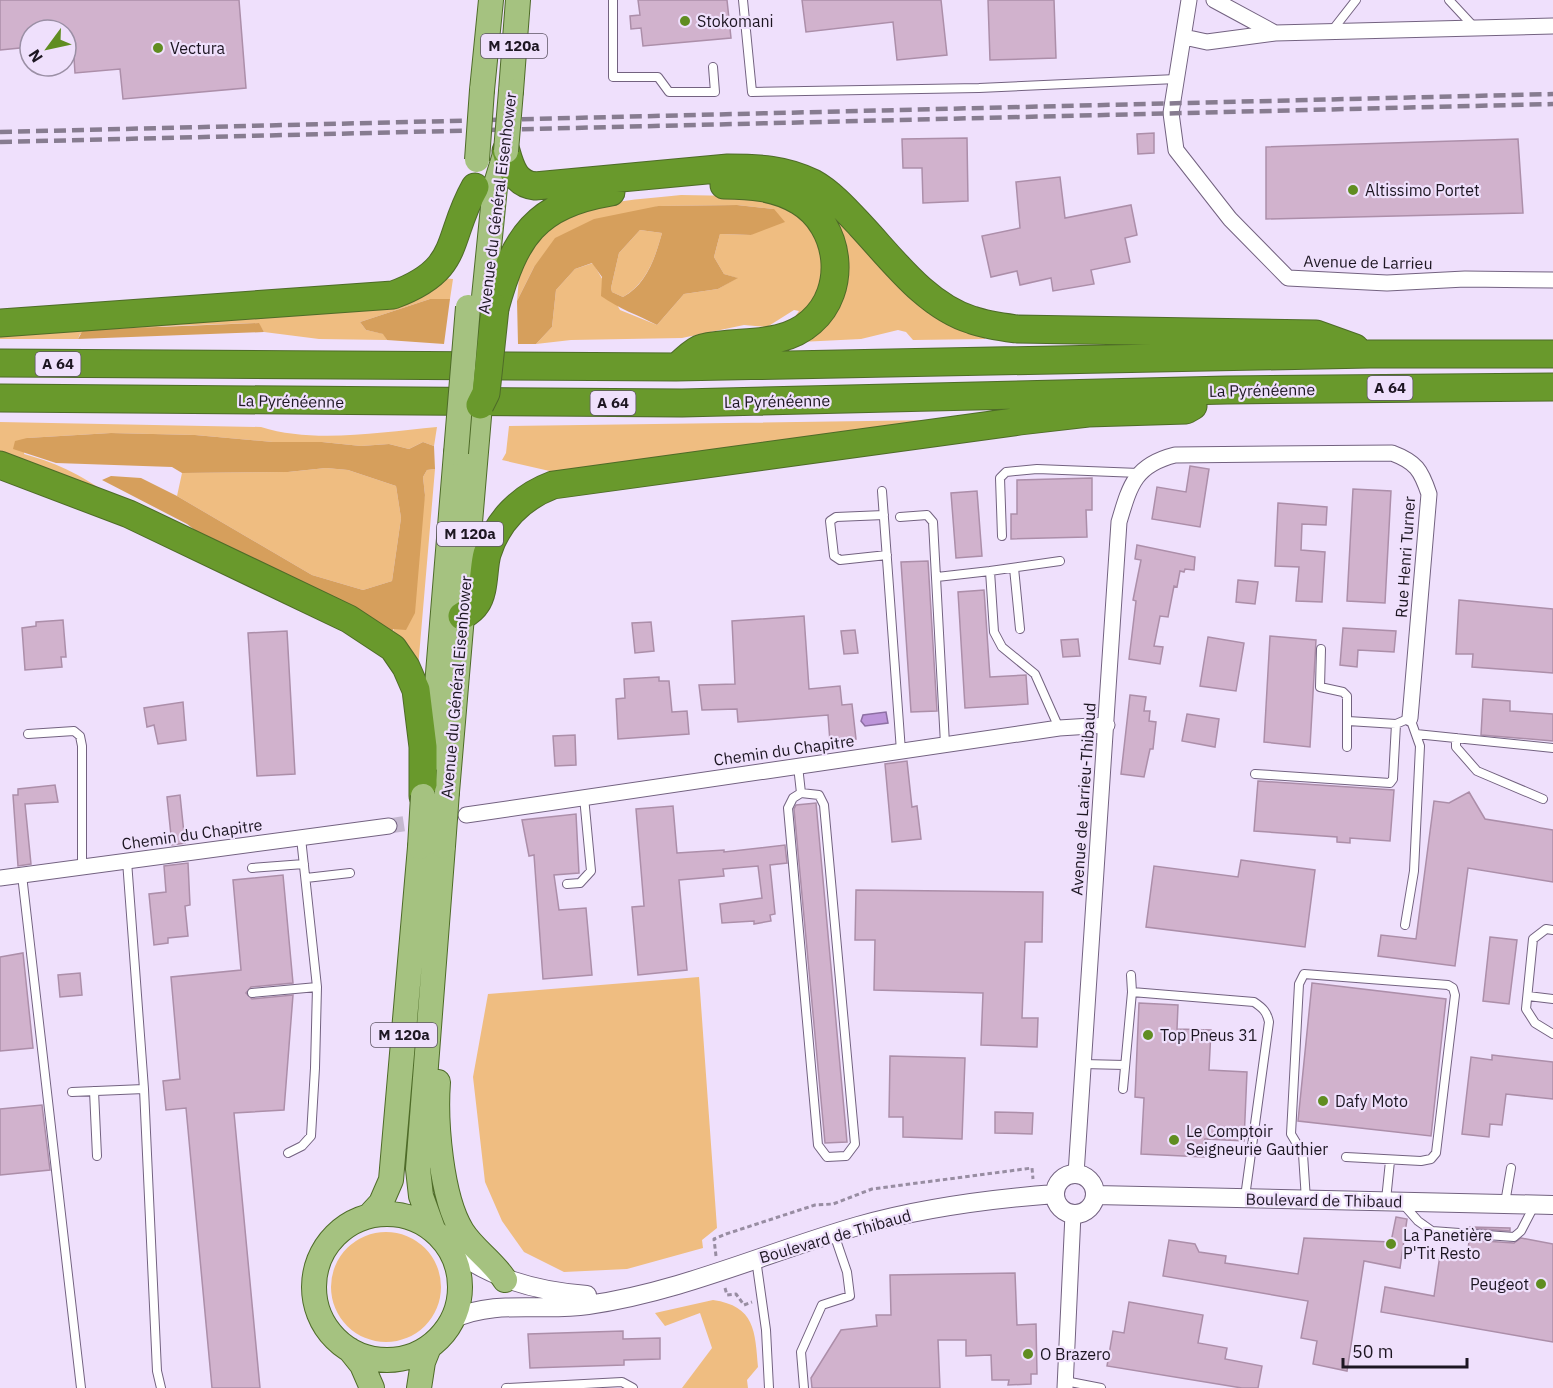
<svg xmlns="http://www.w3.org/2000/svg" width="1553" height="1388" viewBox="0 0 1553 1388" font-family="'IBM Plex Sans',sans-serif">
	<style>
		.green { fill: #efbd81 }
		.forest { fill: #d69f5c; fill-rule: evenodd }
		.water { fill: #bd95da; stroke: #8d6fa3; stroke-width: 1.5 }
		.building { fill: #d1b2cd; stroke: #ac8ea9; stroke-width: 1.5 }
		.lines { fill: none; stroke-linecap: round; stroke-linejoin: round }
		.minor-tunnel { stroke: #c5b8d0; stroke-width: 15; stroke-dasharray: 15 8; stroke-linecap: butt }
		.service-casing { stroke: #736280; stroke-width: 10 }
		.minor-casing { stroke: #736280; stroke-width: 17 }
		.tertiary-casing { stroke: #736280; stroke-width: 20 }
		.primary-casing { stroke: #4e6b28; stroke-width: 26 }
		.motorway-casing { stroke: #4e6b28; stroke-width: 29 }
		.path { stroke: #988da2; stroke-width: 3; stroke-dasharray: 4.5 3; stroke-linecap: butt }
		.service { stroke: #fff; stroke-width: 8 }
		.minor { stroke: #fff; stroke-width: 15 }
		.tertiary { stroke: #fff; stroke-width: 18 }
		.primary { stroke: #a5c280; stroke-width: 24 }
		.motorway { stroke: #69992c; stroke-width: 27 }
		.rail { stroke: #877c90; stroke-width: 4.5; stroke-dasharray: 12 6; stroke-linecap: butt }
		.primary-bridge-casing { stroke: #4e6b28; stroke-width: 26; stroke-linecap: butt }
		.motorway-bridge-casing { stroke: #4e6b28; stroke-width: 29; stroke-linecap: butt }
		.primary-bridge { stroke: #a5c280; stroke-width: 24 }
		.motorway-bridge { stroke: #69992c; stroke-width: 27 }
		.poi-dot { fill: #608d21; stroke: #efe0fc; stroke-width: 2 }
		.labels { text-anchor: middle; stroke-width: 4.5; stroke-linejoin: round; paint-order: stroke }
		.shield { fill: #efe0fc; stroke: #5c5363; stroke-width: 1.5 }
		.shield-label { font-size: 15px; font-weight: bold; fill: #1d1622 }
		.poi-label { font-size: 16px; fill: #1d1622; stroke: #efe0fc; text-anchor: start }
		.street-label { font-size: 16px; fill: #1d1622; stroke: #efe0fc }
	</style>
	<rect width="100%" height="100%" fill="#efe0fc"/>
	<!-- green -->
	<path class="green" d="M792,180L986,330L985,339L913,340L906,332L898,330L861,339L800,342L847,257Z
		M681,195L738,196L768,199L809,219L828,262L818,300L794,318L799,311L794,310L767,327L744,325L682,338L571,340L536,344L552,327L556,290L575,269L593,263L620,310L657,325L684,294L718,289L737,278L724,274L714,257L720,234L751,235L774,209L737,205L658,206L534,267L517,301C519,285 518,261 528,247C561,200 630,201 681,195Z
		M640,230L662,233C655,258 647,283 623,297L612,292L611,288L619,253Z
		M442,278L453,279L450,299H430L360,322L366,330L384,334L387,340L319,339L264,332L258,323L167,326L80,334L78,339H0V331Z
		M937,420L567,475L502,460L506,453L509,426Z
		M0,422L261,427C315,444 380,432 437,427L434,446L423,442L409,449L389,444L361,446L322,442H273L195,435L111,433L27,438L24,454C61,464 85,477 116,500L0,458Z
		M326,468L348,470L396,486L401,518L392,581L363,590L312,575L177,496L182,473L288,472Z
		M435,469L418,668L392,636L425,495L423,477L427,470Z
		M699,977L717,1228L702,1240L703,1248L627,1269L564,1272L524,1252L502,1221L485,1182L473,1077L488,994Z
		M331 1287a55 55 0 1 1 110 0a55 55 0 1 1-110 0Z
		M713,1300C755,1306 755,1331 758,1367L747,1380L748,1388H682L712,1348L700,1313L665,1326L655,1313Z"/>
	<!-- forest -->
	<path class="forest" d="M737,205L774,209L785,222L751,235L720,234L714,257L724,274L738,278L718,289L684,294L657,325C638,315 619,309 601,296L602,277L592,263L575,269L556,290L552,327L536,344H518L517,301L534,267L555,238L594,219L658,206ZM640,230L662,233C655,258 647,284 623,297L612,292L611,288L619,253Z
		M430,299H450L444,344L387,340L383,334L366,330L360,322Z
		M259,323L264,332L78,339L83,330Z
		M111,433L195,435L273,442H322L361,446L389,444L409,449L423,442L434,446L435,469L427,470L423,477L425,495L415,613L406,630L393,629L392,636L214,545L187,524L102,480L111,476L141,478L177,496L312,575L363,590L392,581L401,518L396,486L348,470L326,468L288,472L182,473L172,467L56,463L13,449L15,441L27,438Z"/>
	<!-- water -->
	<path class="water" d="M886,712L888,723L865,726L861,721L863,715Z"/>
	<!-- building -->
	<path class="building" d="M0,0H239L246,88L123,99L120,69L75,73L73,43L66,44V30H30V47L0,50Z
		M638,0H727L731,38L643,46L641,28L631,29L630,16L640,15Z
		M802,0H941L947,55L897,60L893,22L806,32Z
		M988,0H1054L1056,58L990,60Z
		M1154,133V153L1138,154L1137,134Z
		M967,138L968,201L923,203L922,168H903L902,139Z
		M1518,139L1523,213L1266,219V147Z
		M1060,177L1065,218L1131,205L1137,235L1125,238L1130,262L1091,270L1094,284L1053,291L1051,278L1020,285L1017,271L991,277L982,236L1020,228L1016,182Z
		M1190,466L1209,469L1200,527L1152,519L1157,487L1186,492Z
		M1092,478V510H1086L1087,537L1011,539V514H1017V480Z
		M1353,489L1391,491L1385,603L1347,601Z
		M977,491L982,556L956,558L951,493Z
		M1278,503L1327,507L1326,525L1302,524L1301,550L1325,552L1322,602L1296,601L1299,567L1275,566Z
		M1137,545L1195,557L1194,570L1185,569L1184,572L1180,571L1177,587L1174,586L1168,617L1160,616L1154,646L1163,647L1160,664L1129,659L1136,601L1133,600L1141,560L1135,559Z
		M928,561L937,711L911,712L901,562Z
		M1238,580L1258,582L1255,604L1236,602Z
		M984,590L990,677L1026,675L1028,704L965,708L958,592Z
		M1459,600L1553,609V673L1472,667L1473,654H1456Z
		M804,616L809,689L840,686L842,705L852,704L856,739L830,742L828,715L738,722L737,709L702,710L699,685L735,684L732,621Z
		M63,620L66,657H61L62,667L25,670L22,628L36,626V622Z
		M651,622L654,651L635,653L632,623Z
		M1343,628L1396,631L1394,652L1358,650L1357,667L1340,665Z
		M855,630L858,653L844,654L841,631Z
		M287,631L295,774L257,776L248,633Z
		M1270,636L1316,640L1310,747L1264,742Z
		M1208,637L1244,643L1236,691L1200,686Z
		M1078,639L1080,656L1063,657L1061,640Z
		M659,677V681H669L672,712L687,711L689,734L618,739L616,699L625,698L624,679Z
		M1130,695L1146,697L1144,711H1150L1149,721L1156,722L1153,749H1150L1144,777L1121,774Z
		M1483,699L1510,701V711L1553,714V741L1481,735Z
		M183,702L186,740L158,744L154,725L147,727L144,708Z
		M1187,714L1219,719L1215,747L1182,741Z
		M575,735L576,765L555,766L553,736Z
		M907,761L912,807L917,806L921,839L892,842L885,764Z
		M1258,781L1394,790L1390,841L1350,838V843L1337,842V837L1254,831Z
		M55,785L58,802L25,804L31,864L18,866L13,795H18V789Z
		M1469,792L1485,819L1553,830V882L1468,868L1455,966L1378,956L1381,935L1416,939L1434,801L1449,803Z
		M180,795L185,843L172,845L167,797Z
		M816,803L847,1142L825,1143L794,809L796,805Z
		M673,806L677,853L724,850V852L785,845L787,863L770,865L775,914L770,915L771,921L754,924V921L722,923L720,904L762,898L758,866L723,869L724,876L679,880L687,970L638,975L632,907L644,906L636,809Z
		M576,814L579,873L554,875L559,910L586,908L592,975L543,979L534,855L529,856L522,820Z
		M1241,860L1315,870L1305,947L1146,927L1154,866L1238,877Z
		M188,863L190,905L185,906L188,936L168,938V943L154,945L149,894L166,892L164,866Z
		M283,875L293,983L251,987L246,993L252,999L293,995L284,1110L234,1113L260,1388H212L186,1108L166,1110L163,1081L180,1079L171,977L241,970L233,880Z
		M856,890L1043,892L1042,942H1025L1022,1018H1038L1037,1047L981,1045L983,993L874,990L875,940H855Z
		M1490,937L1517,940L1509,1004L1483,1001Z
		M23,953L33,1048L0,1051V957Z
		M80,973L82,995L60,997L58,975Z
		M1312,983L1446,999L1431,1136L1298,1121Z
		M1139,1003L1178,1005L1177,1029L1211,1030L1209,1070L1247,1072L1244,1141L1205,1139L1204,1157L1141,1154L1144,1098L1135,1097Z
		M1492,1055L1553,1062V1099L1506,1094L1502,1125L1490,1124L1489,1137L1462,1134L1471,1057L1492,1060Z
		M890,1056L965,1058L962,1139L903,1137V1117H889Z
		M42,1105L50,1170L0,1175V1109Z
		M995,1112L1033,1113L1032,1134L995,1133Z
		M1396,1217L1407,1219L1400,1268L1364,1261L1347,1371L1313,1364L1317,1341L1301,1338L1308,1301L1163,1276L1169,1240L1195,1244L1199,1252L1226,1256L1225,1263L1298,1274L1304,1238L1391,1242Z
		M1470,1227L1510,1228V1231L1469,1228Z
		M1521,1238L1553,1244V1342L1381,1312L1385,1287L1434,1296L1441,1248L1468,1252L1469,1240L1514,1243Z
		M1015,1273L1017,1325L1036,1324L1037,1374H1031V1384L1008,1385L1009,1380H992L991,1355L966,1356V1340H938L940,1388H812L811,1378L841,1330L877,1326L876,1315H891L890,1275Z
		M1129,1302L1203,1315L1198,1343L1227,1348L1225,1359L1262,1366L1258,1388H1242L1107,1366L1113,1331L1124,1333Z
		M623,1331V1339L660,1338V1359L624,1360V1365L530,1368L528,1334Z"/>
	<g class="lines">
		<!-- minor-tunnel -->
		<path class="minor-tunnel" d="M389,826L428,820"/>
		<defs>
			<path id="service" d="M613,0V77H658L669,92H715L713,67
				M743,0L752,92L979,88L1176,79
				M1449,0L1475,28
				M1331,32L1356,0
				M882,491L901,751
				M884,515L836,517L830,521L834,556L840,560L887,555
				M900,517L927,515L933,522L945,744
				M1002,536L1000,478L1006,472L1037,469L1139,473
				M1014,568L1020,629
				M990,571L1060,561
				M937,577L990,571L994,632L1002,647L1035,674L1059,728
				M1321,649L1320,687L1343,692L1347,696V747
				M1348,721L1396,724L1410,718L1420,746L1414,871L1405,925
				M28,734L74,731L80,736L82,746V867
				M1416,734L1553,748
				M1456,738V747L1477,771L1543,799
				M798,766L801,793L793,798L788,808L818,1145L827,1157L846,1156L855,1144L824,805L819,795L801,793
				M1255,774L1390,783L1393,779L1396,724
				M127,861L144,1089L157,1371L161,1388
				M252,868L304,864
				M22,875L81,1388
				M306,878L350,873
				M567,884L580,883L591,871L584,797
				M1553,930L1546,929L1533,939L1526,1009L1535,1023L1553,1034
				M1131,975L1132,992
				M252,993L317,987
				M1528,996L1553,999
				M1083,1064L1125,1065
				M1123,1089L1132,992L1254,1002C1263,1008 1267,1012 1269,1022L1245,1197
				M94,1091L97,1156
				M72,1092L144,1089
				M288,1153L302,1146L311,1136L315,1068L317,987L301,838
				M1306,1200L1303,1154L1291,1134L1299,984L1304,974L1448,985L1453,988L1455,995L1436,1153L1431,1159L1421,1161L1346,1157
				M1386,1200L1390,1161
				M1505,1203L1511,1168
				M1403,1204L1418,1221L1432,1231L1514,1237L1521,1231L1534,1206
				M756,1259L766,1330L769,1388
				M1065,1381L1101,1388
				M506,1388L622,1382L633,1388
				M804,1388L801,1352L822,1305L850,1296L847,1272L834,1234"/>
			<path id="minor" d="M1189,0L1171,113L1176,150L1230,219L1288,278L1387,283L1465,279L1553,280
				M1214,0L1275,33
				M1184,37L1207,42L1275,33L1553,26
				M466,815L1059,728L1107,725
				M0,878L389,826
				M1076,1174L1119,522C1130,485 1135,465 1175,455L1392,453C1416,462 1421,470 1429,494L1410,718
				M1065,1388L1073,1214"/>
			<path id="tertiary" d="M1055 1194a20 20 0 1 1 40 0a20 20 0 1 1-40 0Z
				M1095,1195L1553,1205
				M447,1245C489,1278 534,1291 587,1295
				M453,1319C496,1299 542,1312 588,1305C680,1292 768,1252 858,1226C921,1208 990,1199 1055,1194"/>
			<path id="primary" d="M482,90L491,0
				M511,91L518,0
				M483,307L495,187L506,151
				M431,759L456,453
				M447,792L480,405
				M438,1082C435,1122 441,1197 462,1231C474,1250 493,1261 505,1280
				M314 1287a73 73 0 1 1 146 0a73 73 0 1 1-146 0Z
				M369,1216L381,1203L391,1180L420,847
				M433,1229L421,1196L418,1169L443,846
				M350,1350L362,1365L372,1388
				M419,1388L423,1362L429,1347"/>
			<path id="motorway" d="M506,151C511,169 516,184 535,186L728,168C759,168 785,169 813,183C831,193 847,211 861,226C892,259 926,306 972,320C986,325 1002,327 1017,329L1316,334L1355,348
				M495,308C515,236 535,205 611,192
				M0,323L393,295C463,269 445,240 475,187
				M0,363L676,367L1370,354H1553
				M680,364C686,359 694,350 702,348C738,339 781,349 811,322C848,290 841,226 799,201C776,187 750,185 724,185
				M0,398L682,403L1227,390L1553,387
				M0,465L129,514L349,619L393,648L406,667L416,690L423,747V796
				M462,616C467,613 473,609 476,604C485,592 483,568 487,554C497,521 521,497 553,485L1020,421L1088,413L1186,410L1193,406"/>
		</defs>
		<!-- service casing -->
		<use href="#service" class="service-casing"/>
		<!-- minor casing -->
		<use href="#minor" class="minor-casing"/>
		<!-- tertiary casing -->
		<use href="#tertiary" class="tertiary-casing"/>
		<!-- primary casing -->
		<use href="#primary" class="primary-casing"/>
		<!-- motorway casing -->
		<use href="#motorway" class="motorway-casing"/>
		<!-- path -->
		<path class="path" d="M716,1256L714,1239L726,1234L815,1205L833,1204L872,1189L1032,1168L1033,1179
			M725,1288L727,1295L736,1294L744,1305L752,1302"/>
		<!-- service -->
		<use href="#service" class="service"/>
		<!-- minor -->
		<use href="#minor" class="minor"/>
		<!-- tertiary -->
		<use href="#tertiary" class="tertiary"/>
		<!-- primary -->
		<use href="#primary" class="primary"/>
		<!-- motorway -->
		<use href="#motorway" class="motorway"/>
		<!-- rail -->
		<path class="rail" d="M0,132L1553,94
			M0,142L1553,104"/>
		<defs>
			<path id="primary-bridge" d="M506,151L511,91
				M477,160L482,90
				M456,453L468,307
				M443,846L447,792
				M420,847L423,796"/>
			<path id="motorway-bridge" d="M480,405L486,393L495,308"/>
		</defs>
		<!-- primary-bridge casing -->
		<use href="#primary-bridge" class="primary-bridge-casing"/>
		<!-- motorway-bridge casing -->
		<use href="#motorway-bridge" class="motorway-bridge-casing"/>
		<!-- primary-bridge -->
		<use href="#primary-bridge" class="primary-bridge"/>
		<!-- motorway-bridge -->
		<use href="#motorway-bridge" class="motorway-bridge"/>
	</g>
	<!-- markers -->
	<g class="poi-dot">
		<circle cx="685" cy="21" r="6"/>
		<circle cx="158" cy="48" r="6"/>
		<circle cx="1353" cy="190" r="6"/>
		<circle cx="1148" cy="1035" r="6"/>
		<circle cx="1323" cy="1101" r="6"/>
		<circle cx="1174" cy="1140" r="6"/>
		<circle cx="1391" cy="1244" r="6"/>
		<circle cx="1541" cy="1284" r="6"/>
		<circle cx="1028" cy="1354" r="6"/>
	</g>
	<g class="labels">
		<!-- shield labels -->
		<g class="shield">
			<rect x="481" y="34" width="66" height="24" rx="4.5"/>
			<rect x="35.5" y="352" width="45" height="24" rx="4.5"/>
			<rect x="1367.5" y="376" width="45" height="24" rx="4.5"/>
			<rect x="590.5" y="391" width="45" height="24" rx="4.5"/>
			<rect x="437" y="522" width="66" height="24" rx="4.5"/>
			<rect x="371" y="1023" width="66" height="24" rx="4.5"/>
		</g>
		<g class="shield-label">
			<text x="514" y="51">M 120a</text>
			<text x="58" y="369">A 64</text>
			<text x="1390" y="393">A 64</text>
			<text x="613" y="408">A 64</text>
			<text x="470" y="539">M 120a</text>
			<text x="404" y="1040">M 120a</text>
		</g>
		<!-- poi labels -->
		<g class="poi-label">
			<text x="697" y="27">Stokomani</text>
			<text x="170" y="54">Vectura</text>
			<text x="1365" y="196">Altissimo Portet</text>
			<text x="1160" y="1041">Top Pneus 31</text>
			<text x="1335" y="1107">Dafy Moto</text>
			<text x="1186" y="1137">Le Comptoir<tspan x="1186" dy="18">Seigneurie Gauthier</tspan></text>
			<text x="1403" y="1241">La Panetière<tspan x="1403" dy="18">P'Tit Resto</tspan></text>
			<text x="1529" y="1290" text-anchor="end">Peugeot</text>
			<text x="1040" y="1360">O Brazero</text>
		</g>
		<!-- street labels -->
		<g class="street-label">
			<text transform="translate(497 203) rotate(-83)" y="6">Avenue du Général Eisenhower</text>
			<text transform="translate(1368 262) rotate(1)" y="6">Avenue de Larrieu</text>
			<text transform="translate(1262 390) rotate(-1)" y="6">La Pyrénéenne</text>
			<text transform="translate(291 401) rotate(1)" y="6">La Pyrénéenne</text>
			<text transform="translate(777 401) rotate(-1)" y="6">La Pyrénéenne</text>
			<text transform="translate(1405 557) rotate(-86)" y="6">Rue Henri Turner</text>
			<text transform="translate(456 687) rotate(-85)" y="6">Avenue du Général Eisenhower</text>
			<text transform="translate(784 750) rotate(-8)" y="6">Chemin du Chapitre</text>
			<text transform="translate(1083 799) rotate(-86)" y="6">Avenue de Larrieu-Thibaud</text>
			<text transform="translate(192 834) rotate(-8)" y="6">Chemin du Chapitre</text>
			<text transform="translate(1324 1200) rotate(1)" y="6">Boulevard de Thibaud</text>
			<text transform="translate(835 1236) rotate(-16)" y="6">Boulevard de Thibaud</text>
		</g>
	</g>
	<!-- north arrow -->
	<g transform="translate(48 48) rotate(237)"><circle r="28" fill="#efe0fc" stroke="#9b8fa5" stroke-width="1.5"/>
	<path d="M0-4.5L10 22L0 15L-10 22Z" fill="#608d21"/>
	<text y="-9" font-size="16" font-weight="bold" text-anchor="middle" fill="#1d1622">N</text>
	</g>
	<!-- scale -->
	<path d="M1343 1358v9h124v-9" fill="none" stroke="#1d1622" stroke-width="3"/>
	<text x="1352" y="1358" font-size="18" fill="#1d1622" stroke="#efe0fc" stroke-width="4.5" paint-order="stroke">50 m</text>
</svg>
